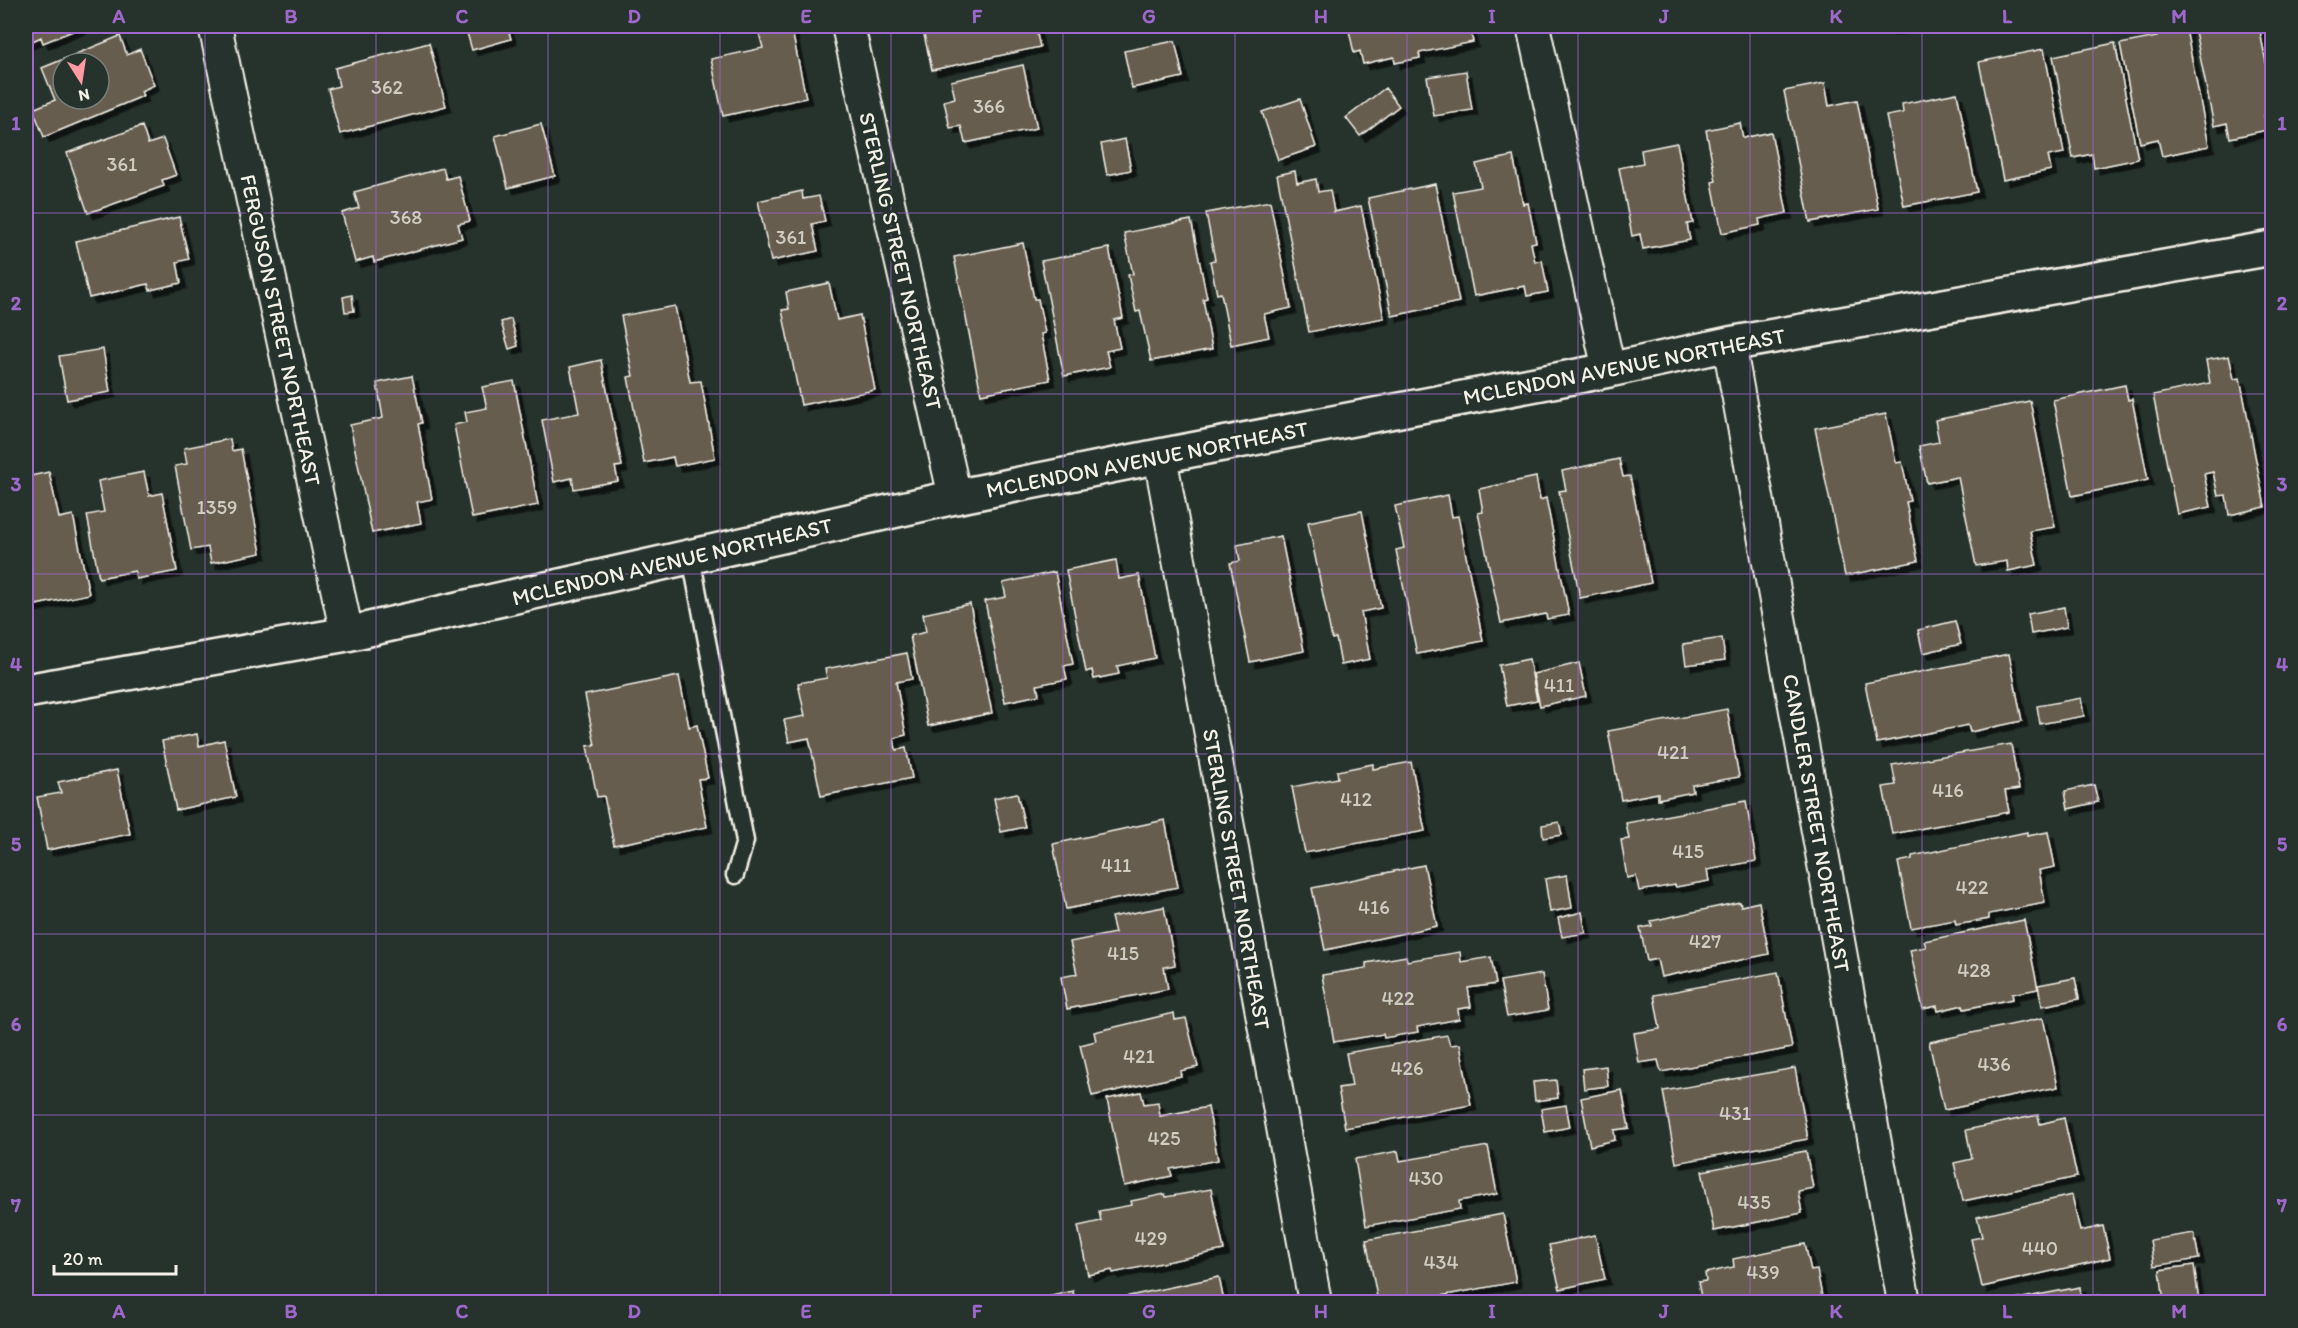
<svg xmlns="http://www.w3.org/2000/svg" width="2298" height="1328" viewBox="0 0 2298 1328" font-family="Itim,sans-serif">
	<style>
		.building { fill: #665d4f; stroke: #f4f1e8; stroke-width: 1.5; fill-rule: evenodd; filter: url(#shadow) }
		.lines { fill: none; stroke-linecap: round; stroke-linejoin: round }
		.service-casing { stroke: #f4f1e8; stroke-width: 21 }
		.minor-casing { stroke: #f4f1e8; stroke-width: 36 }
		.tertiary-casing { stroke: #f4f1e8; stroke-width: 38 }
		.service { stroke: #26332d; stroke-width: 16 }
		.minor { stroke: #26332d; stroke-width: 32 }
		.tertiary { stroke: #26332d; stroke-width: 33 }
		.grid { fill: none; stroke: #9f67cb; stroke-width: 1.5; stroke-opacity: 0.55 }
		.labels { text-anchor: middle; stroke-width: 5; stroke-linejoin: round; paint-order: stroke }
		.number-label { font-size: 20px; fill: #d0ccc2 }
		.street-label { font-size: 22px; fill: #f4f1e8; stroke: #26332d }
		.neatline { fill: none; stroke: #9f67cb; stroke-width: 2 }
		.grid-label { font-size: 20px; text-anchor: middle; font-weight: bold; fill: #9f67cb }
	</style>
	<defs>
		<filter id="shadow"><feDropShadow dx="5.5" dy="5.5" stdDeviation="0" flood-color="#0009"/></filter>
	</defs>
	<rect width="100%" height="100%" fill="#26332d"/>
	<filter id="ink" filterUnits="userSpaceOnUse"><feTurbulence type="fractalNoise" baseFrequency=".0167" numOctaves="2"/><feDisplacementMap in="SourceGraphic" scale="12" xChannelSelector="R" yChannelSelector="G"/><feConvolveMatrix kernelMatrix="1 2 1 2 8 2 1 2 1" color-interpolation-filters="sRGB"/></filter>
	<g filter="url(#ink)">
		<!-- building -->
		<path class="building" d="M26,26H85L43,43L41,37L26,44Z
			M465,26H507L511,39L472,50Z
			M791,26L806,98L723,116L711,59L763,48L759,33Z
			M922,26H1035L1040,47L932,70Z
			M1348,26H1469L1473,42L1419,53L1420,58L1395,63L1394,57L1363,64L1360,51L1354,53Z
			M1888,26H1909L1889,30Z
			M2156,26H2174L2175,31L2186,29L2209,146L2162,156L2158,139L2140,143L2120,44L2157,37Z
			M2194,26H2259L2272,94V113L2264,115L2267,130L2230,138L2227,123L2214,126Z
			M120,36L127,55L140,49L154,85L141,91L143,96L44,137L33,109L55,100L42,68ZM63,63H99V99H63Z
			M1175,41L1183,77L1132,88L1124,51Z
			M429,43L446,106L340,134L328,89L339,86L335,68Z
			M2115,43L2138,159L2094,168L2092,154L2073,158L2053,56Z
			M2044,49L2064,153L2048,156L2051,170L2003,180L1979,62Z
			M1023,65L1037,128L965,143L961,126L950,128L944,101L955,98L951,81Z
			M1466,71L1472,110L1434,116L1427,77Z
			M1825,83L1829,106L1857,100L1878,209L1810,222L1784,91Z
			M1385,88L1399,106L1360,136L1346,118Z
			M1957,93L1977,192L1904,206L1886,116L1903,113L1902,104Z
			M1300,99L1316,147L1278,160L1262,112Z
			M1740,123L1743,138L1771,132L1787,213L1759,219L1760,225L1722,233L1712,182L1716,181L1706,130Z
			M541,124L555,176L508,188L495,136Z
			M142,126L148,144L163,139L176,175L162,180L164,186L88,213L67,153Z
			M1125,139L1131,170L1107,175L1101,144Z
			M1677,143L1693,223L1687,224L1690,240L1643,249L1640,234L1632,236L1619,168L1643,163L1641,150Z
			M1513,156L1523,204L1528,203L1536,242L1531,243L1535,262L1542,260L1548,292L1527,296L1525,286L1474,296L1453,192L1481,187L1476,164Z
			M443,168L446,179L458,176L470,221L458,224L462,238L374,262L373,257L355,262L342,213L359,208L354,192Z
			M1295,171L1297,183L1316,179L1318,192L1330,190L1334,212L1361,206L1384,318L1309,332L1277,175Z
			M1435,184L1459,302L1392,316L1368,198Z
			M802,191L803,199L819,196L825,221L812,224L818,251L771,261L758,201Z
			M1270,201L1291,308L1264,314L1269,337L1231,345L1221,293L1217,294L1210,261L1215,260L1206,213Z
			M179,217L189,259L177,262L181,283L150,290L148,284L89,298L76,241Z
			M1191,220L1207,298L1203,299L1212,349L1151,361L1140,311L1136,312L1128,275L1133,274L1124,233Z
			M1023,243L1034,299H1038L1045,333L1041,334L1050,380L981,394L954,257Z
			M1109,248L1123,318L1114,320L1120,348L1106,351L1110,367L1064,376L1041,261Z
			M829,283L837,320L860,315L875,390L801,405L782,310L789,309L786,292Z
			M352,295L354,311L345,312L343,297Z
			M675,306L690,382L701,381L715,458L675,466L673,457L644,463L628,377L633,376L621,316Z
			M511,319L518,346L509,349L501,322Z
			M103,349L110,392L67,400L59,356Z
			M2229,356L2234,379L2240,378L2265,507L2229,515L2226,495L2218,496L2213,472L2204,474L2211,507L2177,514L2153,395L2210,383L2206,360Z
			M601,360L622,466L615,467L618,481L574,489L572,478L554,482L542,420L579,413L570,367Z
			M412,376L422,423L418,424L432,499L417,502L421,523L372,533L350,425L383,418L377,383Z
			M514,381L538,505L472,518L454,425L467,422L465,412L487,408L482,387Z
			M2125,385L2128,400L2132,399L2148,480L2072,496L2053,400Z
			M2030,401L2055,527L2030,531L2037,565L2008,571L2007,561L1976,566L1958,477L1927,483L1919,446L1939,442L1935,420Z
			M1886,414L1896,463L1902,462L1910,501L1906,502L1918,561L1845,576L1815,428Z
			M230,439L232,451L241,449L261,553L211,563L208,547L191,550L175,466L187,464L184,448Z
			M1619,459L1623,477L1630,476L1651,583L1580,598L1559,491L1566,490L1562,471Z
			M49,472L59,518L73,515L89,594L26,607V477Z
			M144,472L149,496L162,493L177,571L136,579L135,571L99,578L87,515L104,512L98,481Z
			M1536,477L1540,500L1546,498L1569,615L1547,619L1546,614L1501,623L1478,513L1483,512L1479,489Z
			M1448,495L1452,517L1458,516L1483,641L1417,654L1396,550L1404,548L1395,506Z
			M1362,511L1381,608L1361,612L1370,659L1341,665L1336,638L1332,639L1308,522Z
			M1281,536L1304,651L1250,662L1230,563L1240,561L1237,545Z
			M1116,560L1119,579L1139,575L1155,658L1117,666L1119,674L1094,679L1092,670L1086,672L1066,570Z
			M1055,572L1073,664L1064,666L1067,679L1037,685L1039,695L1005,702L985,601L1006,597L1003,583Z
			M970,604L992,713L928,726L910,636L926,632L923,614Z
			M2064,607L2067,627L2031,634L2028,614Z
			M1955,621L1961,644L1923,653L1918,630Z
			M1722,638L1725,660L1686,665L1683,644Z
			M907,653L912,679L896,682L906,735L894,738L896,750L906,748L912,778L821,796L809,738L789,742L784,720L805,716L798,683L827,678L825,669Z
			M2009,654L2022,721L1970,732L1968,725L1877,743L1865,683Z
			M1529,659L1537,700L1507,706L1499,665Z
			M1579,663L1586,696L1540,706L1533,674Z
			M679,676L689,727L697,725L708,778L698,779L707,827L614,845L604,796L597,797L587,746L595,745L585,695Z
			M2081,698L2084,716L2040,724L2037,706Z
			M1727,709L1739,777L1692,785L1693,792L1658,799V793L1621,800L1608,731Z
			M197,734L199,746L224,740L236,797L176,810L162,741Z
			M2011,744L2019,789L2005,791L2009,812L1892,834L1883,787L1896,785L1892,765Z
			M1411,762L1425,831L1305,853L1292,787L1338,778L1337,771L1373,764V769Z
			M117,770L130,834L47,850L37,797L61,793L58,782Z
			M2094,785L2098,802L2068,809L2065,791Z
			M1017,793L1025,827L1001,832L994,798Z
			M1746,801L1756,861L1707,870L1709,881L1676,887L1675,885L1639,891L1636,876L1627,878L1621,840L1629,839L1626,823Z
			M1165,820L1178,887L1066,909L1053,844Z
			M1559,822L1562,835L1543,838L1542,825Z
			M2027,832V836L2048,832L2055,867L2039,870L2045,903L1989,914V919L1956,925L1955,920L1911,928L1898,862L1912,859V856Z
			M1424,865L1437,926L1325,950L1312,888Z
			M1567,875L1572,908L1550,912L1545,879Z
			M1740,902L1741,906L1759,902L1769,954L1661,977L1657,959L1647,961L1640,928L1652,926L1651,921Z
			M1164,907L1175,965L1164,967L1168,989L1067,1009L1061,977L1077,974L1070,942L1115,933L1111,917Z
			M1582,912L1586,933L1562,937L1558,918Z
			M2024,920L2038,989L2012,994L2013,999L1964,1009L1963,1005L1938,1011L1937,1006L1923,1009L1910,950L1926,947L1924,941Z
			M1460,952L1461,962L1491,957L1496,984L1468,988L1471,1007L1458,1009L1459,1019L1417,1027L1418,1032L1384,1038L1383,1034L1334,1042L1322,975L1366,968V963L1406,956L1407,961Z
			M1778,972L1792,1048L1661,1072L1658,1060L1639,1063L1634,1033L1660,1029L1654,995Z
			M1542,974L1548,1010L1507,1017L1500,981Z
			M2075,978L2079,999L2042,1006L2038,985Z
			M1174,1013L1175,1020L1186,1018L1198,1067L1180,1071L1181,1076L1092,1096L1080,1045L1096,1041L1094,1032Z
			M2043,1018L2058,1087L1944,1110L1929,1042Z
			M1447,1035L1450,1045L1460,1044L1471,1105L1345,1128L1338,1088L1352,1086L1346,1053Z
			M1606,1066L1608,1086L1584,1089L1582,1069Z
			M1795,1068L1808,1139L1676,1163L1663,1091Z
			M1556,1080L1558,1098L1535,1101L1533,1082Z
			M1622,1090L1629,1128L1614,1130L1615,1140L1590,1146L1581,1098Z
			M1141,1092L1144,1104L1158,1102L1160,1116L1208,1107L1218,1160L1170,1169L1172,1176L1124,1186L1107,1099Z
			M1566,1105L1570,1127L1545,1132L1541,1109Z
			M2038,1115L2040,1124L2064,1118L2077,1177L1963,1201L1954,1163L1972,1159L1966,1130Z
			M1488,1146L1497,1194L1459,1201L1460,1209L1366,1226L1355,1159L1398,1151L1400,1161Z
			M1806,1151L1813,1188L1798,1191L1802,1213L1714,1231L1702,1171Z
			M1211,1189L1224,1250L1113,1273L1112,1270L1088,1275L1078,1226L1101,1221L1099,1211L1132,1205L1131,1201L1165,1194L1166,1197Z
			M2072,1195L2080,1231L2103,1226L2110,1258L1982,1287L1971,1239L1982,1237L1977,1217Z
			M1503,1214L1516,1282L1408,1302H1378L1366,1240Z
			M2194,1233L2199,1259L2154,1266L2150,1240Z
			M1595,1235L1605,1279L1560,1289L1549,1245Z
			M1805,1244L1811,1271L1817,1270L1823,1302H1702L1698,1282L1706,1281L1705,1273L1734,1267L1733,1259Z
			M2194,1265L2199,1302H2164L2160,1270Z
			M1219,1277L1224,1302H1111L1110,1300Z
			M2080,1287L2081,1298L2099,1295L2100,1302H2001Z
			M1073,1291L1075,1302H1040L1039,1299Z
			M1609,1296L1611,1302H1593V1299Z"/>
		<g class="lines">
			<defs>
				<path id="service" d="M691,557L745,841L735,875"/>
				<path id="minor" d="M215,26L347,634
					M848,26L955,497
					M1533,26L1609,370
					M1729,344L1904,1302
					M1160,456L1315,1302"/>
				<path id="tertiary" d="M26,691L347,634L955,497L1160,456L1609,370L1729,344L2272,248"/>
			</defs>
			<!-- service casing -->
			<use href="#service" class="service-casing"/>
			<!-- minor casing -->
			<use href="#minor" class="minor-casing"/>
			<!-- tertiary casing -->
			<use href="#tertiary" class="tertiary-casing"/>
			<!-- service -->
			<use href="#service" class="service"/>
			<!-- minor -->
			<use href="#minor" class="minor"/>
			<!-- tertiary -->
			<use href="#tertiary" class="tertiary"/>
		</g>
	</g>
	<!-- grid -->
	<path class="grid" d="M205,26V1302M376,26V1302M548,26V1302M720,26V1302M891,26V1302M1063,26V1302M1235,26V1302M1407,26V1302M1578,26V1302M1750,26V1302M1922,26V1302M2093,26V1302M26,213H2272M26,394H2272M26,574H2272M26,754H2272M26,934H2272M26,1115H2272"/>
	<g class="labels">
		<!-- number labels -->
		<g class="number-label">
			<text x="387" y="94">362</text>
			<text x="989" y="113">366</text>
			<text x="122" y="171">361</text>
			<text x="406" y="224">368</text>
			<text x="791" y="244">361</text>
			<text x="217" y="514">1359</text>
			<text x="1559" y="692">411</text>
			<text x="1673" y="759">421</text>
			<text x="1948" y="797">416</text>
			<text x="1356" y="806">412</text>
			<text x="1688" y="858">415</text>
			<text x="1116" y="872">411</text>
			<text x="1972" y="894">422</text>
			<text x="1374" y="914">416</text>
			<text x="1705" y="948">427</text>
			<text x="1123" y="960">415</text>
			<text x="1974" y="977">428</text>
			<text x="1398" y="1005">422</text>
			<text x="1139" y="1063">421</text>
			<text x="1994" y="1071">436</text>
			<text x="1407" y="1075">426</text>
			<text x="1735" y="1120">431</text>
			<text x="1164" y="1145">425</text>
			<text x="1426" y="1185">430</text>
			<text x="1754" y="1209">435</text>
			<text x="1151" y="1245">429</text>
			<text x="2040" y="1255">440</text>
			<text x="1441" y="1269">434</text>
			<text x="1763" y="1279">439</text>
		</g>
		<!-- street labels -->
		<g class="street-label">
			<text transform="translate(901 261) rotate(77)" y="8">STERLING STREET NORTHEAST</text>
			<text transform="translate(281 330) rotate(78)" y="8">FERGUSON STREET NORTHEAST</text>
			<text transform="translate(1624 366) rotate(-11)" y="8">MCLENDON AVENUE NORTHEAST</text>
			<text transform="translate(1147 459) rotate(-11)" y="8">MCLENDON AVENUE NORTHEAST</text>
			<text transform="translate(672 561) rotate(-13)" y="8">MCLENDON AVENUE NORTHEAST</text>
			<text transform="translate(1817 823) rotate(80)" y="8">CANDLER STREET NORTHEAST</text>
			<text transform="translate(1237 879) rotate(80)" y="8">STERLING STREET NORTHEAST</text>
		</g>
	</g>
	<!-- margin -->
	<rect width="2298" height="1328" fill="none" stroke="#26332d" stroke-width="66"/>
	<!-- north arrow -->
	<g transform="translate(81 81) rotate(168)"><circle r="28" fill="#26332d" stroke="#787f78" stroke-width="1.5"/>
	<path d="M0-4.5L10 22L0 15L-10 22Z" fill="#ff9aa2"/>
	<text y="-9" font-size="16" font-weight="bold" text-anchor="middle" fill="#f4f1e8">N</text>
	</g>
	<!-- scale -->
	<path d="M54 1265v9h122v-9" fill="none" stroke="#f4f1e8" stroke-width="3"/>
	<text x="63" y="1265" font-size="18" fill="#f4f1e8" stroke="#26332d" stroke-width="4.5" paint-order="stroke">20 m</text>
	<rect x="33" y="33" width="2232" height="1262" class="neatline"/>
	<g class="grid-label">
		<text x="119" y="23">A</text>
		<text x="291" y="23">B</text>
		<text x="462" y="23">C</text>
		<text x="634" y="23">D</text>
		<text x="806" y="23">E</text>
		<text x="977" y="23">F</text>
		<text x="1149" y="23">G</text>
		<text x="1321" y="23">H</text>
		<text x="1492" y="23">I</text>
		<text x="1664" y="23">J</text>
		<text x="1836" y="23">K</text>
		<text x="2007" y="23">L</text>
		<text x="2179" y="23">M</text>
		<text x="16" y="130">1</text>
		<text x="2282" y="130">1</text>
		<text x="16" y="310">2</text>
		<text x="2282" y="310">2</text>
		<text x="16" y="491">3</text>
		<text x="2282" y="491">3</text>
		<text x="16" y="671">4</text>
		<text x="2282" y="671">4</text>
		<text x="16" y="851">5</text>
		<text x="2282" y="851">5</text>
		<text x="16" y="1031">6</text>
		<text x="2282" y="1031">6</text>
		<text x="16" y="1212">7</text>
		<text x="2282" y="1212">7</text>
		<text x="119" y="1318">A</text>
		<text x="291" y="1318">B</text>
		<text x="462" y="1318">C</text>
		<text x="634" y="1318">D</text>
		<text x="806" y="1318">E</text>
		<text x="977" y="1318">F</text>
		<text x="1149" y="1318">G</text>
		<text x="1321" y="1318">H</text>
		<text x="1492" y="1318">I</text>
		<text x="1664" y="1318">J</text>
		<text x="1836" y="1318">K</text>
		<text x="2007" y="1318">L</text>
		<text x="2179" y="1318">M</text>
	</g>
</svg>
